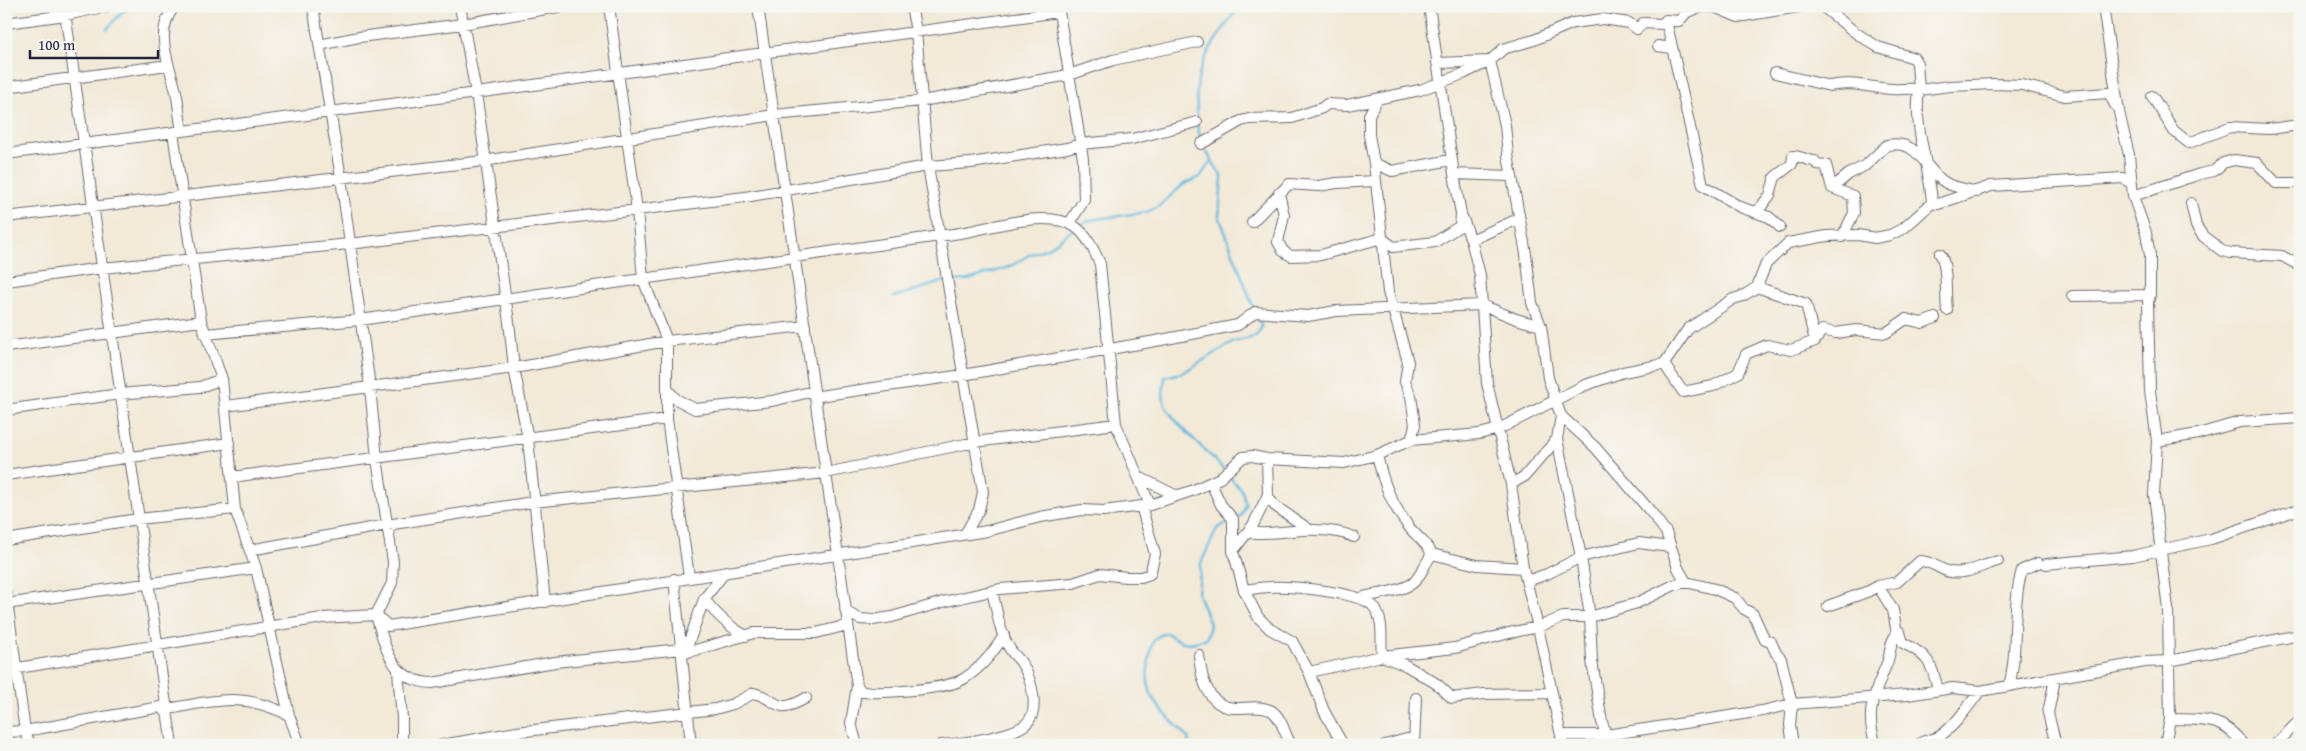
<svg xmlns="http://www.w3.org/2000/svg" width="2306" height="751" viewBox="0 0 2306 751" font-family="'Gentium Book Plus',serif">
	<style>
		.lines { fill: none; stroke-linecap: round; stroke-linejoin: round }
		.stream { stroke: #63bae0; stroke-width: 2.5 }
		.street-casing { stroke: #6b6871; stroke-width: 12 }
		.street { stroke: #fff; stroke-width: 10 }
	</style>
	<rect width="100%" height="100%" fill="#f6f6f2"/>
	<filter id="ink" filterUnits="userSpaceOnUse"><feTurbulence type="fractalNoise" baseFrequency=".02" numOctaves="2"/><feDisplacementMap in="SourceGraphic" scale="10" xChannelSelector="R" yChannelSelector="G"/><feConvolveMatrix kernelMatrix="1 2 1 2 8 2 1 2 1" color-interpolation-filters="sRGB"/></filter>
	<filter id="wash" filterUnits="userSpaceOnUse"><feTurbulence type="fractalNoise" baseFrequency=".0096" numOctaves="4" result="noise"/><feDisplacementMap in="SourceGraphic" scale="20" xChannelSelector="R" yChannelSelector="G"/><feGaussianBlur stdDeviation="1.12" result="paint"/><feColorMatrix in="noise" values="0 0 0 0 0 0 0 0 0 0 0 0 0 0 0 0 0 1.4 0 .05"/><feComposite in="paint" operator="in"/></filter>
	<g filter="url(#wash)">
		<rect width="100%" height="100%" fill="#f2e9d6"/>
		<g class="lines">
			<!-- stream -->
			<path class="stream" d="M107,29L122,12L136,6
				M1197,119C1197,101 1195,82 1202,65C1211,44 1226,24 1240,6
				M1197,124L1201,141
				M1203,146L1222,177L1219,216L1254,309
				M1079,226L1090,220L1147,212L1159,206L1184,184L1200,177L1212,160
				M950,281L968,280L1009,267L1029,255L1050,247L1072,230
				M894,297L945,281
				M1224,470C1208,451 1175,425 1165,405C1161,396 1164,385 1165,377L1182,373L1234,342L1255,337L1262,327L1257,316
				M1227,474L1242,491L1246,505L1241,516L1236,518
				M1189,745L1188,738C1161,708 1140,698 1150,655C1152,642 1153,636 1167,633C1182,644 1190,646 1207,638L1210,624L1198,594L1201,563L1217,529L1231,520"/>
		</g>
	</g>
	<g filter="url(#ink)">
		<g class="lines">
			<defs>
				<path id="street" d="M64,6L172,745
					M313,6L341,178L370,387L377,459L393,562L392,583L376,615C386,649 391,681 432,683L555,662L681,649
					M460,6L476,93L509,322L514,368L528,439L545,602
					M609,6L637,210L643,279L667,341V419L689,577
					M758,6L857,686L851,723L857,745
					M911,6L916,31L928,166L983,492L979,510L965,534
					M1058,6L1083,159L1084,200L1069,224
					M1429,6L1454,174L1461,214L1471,240L1480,275L1487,383L1511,484L1523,568L1538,627L1563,745
					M2103,6L2119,112L2129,155L2133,196L2146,233L2150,255V295L2148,302L2150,391L2157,441L2154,495L2168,609L2170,719L2165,745
					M1666,20L1703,185L1740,207L1769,217L1780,227
					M6,23L66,15L108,6
					M319,45L359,37L463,24L563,6
					M1658,46L1671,48
					M1437,63L1490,61L1505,125L1508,155L1526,254L1532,303L1541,326L1548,378L1561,416L1557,439L1581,557L1590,617L1592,661L1602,722L1606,735L1598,745
					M1775,73L1830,86C1850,81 1872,88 1892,89C1901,90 1911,87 1919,90L1917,63L1914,58L1878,47L1856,33L1822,6
					M6,87L168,65
					M2152,96L2174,131L2189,143L2230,127L2269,129L2300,125
					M1377,100L1369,115V135L1374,163L1388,292L1408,362L1405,382L1411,396L1415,425L1411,440
					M182,130C179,118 179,104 176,92C170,64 153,34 174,7L184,6
					M173,132L201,321L222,379L235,509L256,568L289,715L300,745
					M1201,144L1241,121L1249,119L1292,118L1322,108L1327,104L1347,105L1420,90L1463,74L1490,61L1503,49L1534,40L1573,23L1603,19L1629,23L1637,29L1643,23L1663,24L1666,20L1679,21L1687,12L1702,7H1714L1738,17L1804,6
					M6,154L476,93L1058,12
					M1374,163L1392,171L1451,160
					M1454,174L1511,176
					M1832,188L1849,174L1866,165L1887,145C1921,139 1923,170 1946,183C1955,188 1967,189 1977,192
					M1279,193L1284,215L1278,242L1283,251L1291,256L1321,255L1382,238
					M2133,196L2200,174L2214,171L2223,163L2234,160L2257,163L2276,183H2300
					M1932,203C1930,166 1913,128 1919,90L1950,86L1994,84L2022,85L2065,96L2109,93L2115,105
					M2191,203L2196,226L2203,236L2222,251L2231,253L2282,256L2300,266
					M1757,212L1770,195L1775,177L1792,164L1793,156C1802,156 1807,161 1815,161L1817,164L1826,165L1832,188L1853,196L1854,213L1842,237
					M6,217L484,161L774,115L922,101L1069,75L1113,60L1197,42
					M1252,222L1289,184L1318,186L1337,183L1375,181
					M1382,238L1393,247L1435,242L1460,226L1461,214
					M1471,240L1518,219
					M1940,254C1948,264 1945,295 1947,310
					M6,281L102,268L349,244L745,197L928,166L971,163L1067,148L1081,144L1132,139L1197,122
					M1757,287L1806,304L1815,341
					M2072,296L2150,295
					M205,334L360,320L960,233C991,228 1046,209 1074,226C1087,234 1095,252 1100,264L1116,424L1150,505
					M6,347L201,321
					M1664,364L1688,329L1733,299L1743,296L1757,287L1766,264L1788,243L1827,236L1858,235L1875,238L1890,235L1904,228L1932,203L1938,204L1991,186L2123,178L2132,184
					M668,390L676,399L695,409L772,401L814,391
					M819,396L963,375L1161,340L1238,325L1255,312L1308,316L1336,311L1482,305L1516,319L1541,326
					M226,406L514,368L667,341L805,326
					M6,410L120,394L200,387L222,379
					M1561,416L1595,447L1651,512L1666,532L1678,568L1686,582L1715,589L1735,598L1744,609L1753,614L1765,640L1771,642L1776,653L1781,659L1792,704L1790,725L1793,745
					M2157,441L2198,434L2240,422L2300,418
					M1377,455C1383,482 1391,504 1409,527C1417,537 1426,542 1432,554L1477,565L1523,568
					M6,475L229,443
					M232,477L667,419
					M1139,477L1177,496
					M1211,483L1221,505L1233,519V551L1244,590L1258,617L1270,629L1292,641L1309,672L1324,711L1343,745
					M1511,484L1525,476L1557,439
					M1267,496L1275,506L1310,530
					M1248,532C1264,535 1277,532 1292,531C1312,529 1336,529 1354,537
					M6,540L138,519L235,509
					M250,550L387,525L533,502L826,473L975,442L1116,424
					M1233,551L1253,525L1268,495L1267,459
					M2046,564L2133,556L2160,550L2211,539L2300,509
					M674,579L691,745
					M1527,581L1547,574L1581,557L1639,543L1670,547
					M1244,590C1252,589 1262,587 1270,587C1290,586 1363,592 1374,607C1385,622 1380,640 1382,656L1407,666L1437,684L1452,698L1484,694L1552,693
					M6,594L25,731L6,732
					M1360,598C1373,594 1407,591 1415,581C1422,573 1426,562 1432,554
					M704,599C716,615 728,626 746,636
					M6,604L256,568
					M1828,606L1869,591L1878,586L1897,582L1920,561C1932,561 1942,571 1950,572C1967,575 1982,565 1998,561
					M845,608L846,612L860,619L873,620L892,617L943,602L1000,589L1073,583L1100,574L1126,577H1141L1150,574L1155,554L1141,506
					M1900,632L1903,643C1928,655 1932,663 1938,690
					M685,653L704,599L726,571
					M1199,655C1201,678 1208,709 1237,708C1247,708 1262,705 1272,711C1282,718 1285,735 1291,745
					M682,656L685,653L754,633H816L848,625
					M6,670L322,618L376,615L388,626L987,531L1040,517L1082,510L1103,511L1150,505L1194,490L1220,478L1243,457L1252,456L1267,459L1344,463L1377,455L1411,440L1479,434L1499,429L1583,386L1623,372L1664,364L1683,392L1713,386L1738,373L1746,354L1767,345L1791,350L1815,341L1822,330L1836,333L1856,330L1886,333L1906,319L1922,323L1935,318
					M398,671L402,718V745
					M1309,672L1382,656L1455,648L1509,633L1538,627L1563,617H1590L1637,603L1674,585L1686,582
					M2055,679L2048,713L2056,745
					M857,686L862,692C884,693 948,690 965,678C982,667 994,652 1004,635
					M2009,686C2019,648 2011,608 2022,570L2038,563
					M163,710C214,701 240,691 289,715
					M2170,719C2201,720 2224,716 2243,745
					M1561,735H1606L1762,711L1792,704L1907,695L1953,688L1980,691L2145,662L2169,661L2300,635
					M30,745L25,731L166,706
					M442,745L517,732L715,709L733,704L754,693C780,700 775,716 806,698
					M898,745H905
					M941,745C960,744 1012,736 1026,724C1041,711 1031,678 1022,664C1019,658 1013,655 1010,649C999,632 997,610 992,591
					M1385,745L1414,737
					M1414,745L1416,698
					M1876,745C1864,712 1875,693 1887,663C1891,654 1889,642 1897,634L1893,610L1878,586
					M1919,745C1924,738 1933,741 1940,736C1956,725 1968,706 1980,691
					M2275,745L2300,720"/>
			</defs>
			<!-- street casing -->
			<use href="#street" class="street-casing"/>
			<!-- street -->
			<use href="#street" class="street"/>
		</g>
	</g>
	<!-- margin -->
	<rect width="2306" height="751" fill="none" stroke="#f6f6f2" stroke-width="25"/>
	<!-- scale -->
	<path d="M30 50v8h128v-8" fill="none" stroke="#22223b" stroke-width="2.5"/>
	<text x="38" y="50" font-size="15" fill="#22223b" stroke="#f6f6f2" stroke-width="4" paint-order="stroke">100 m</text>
</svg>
